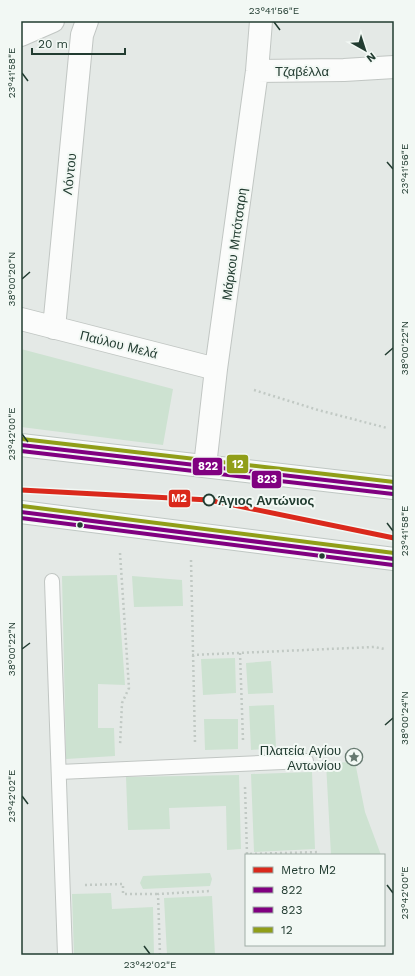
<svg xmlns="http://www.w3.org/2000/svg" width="415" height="976" viewBox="0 0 415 976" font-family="'Work Sans',sans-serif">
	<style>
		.green { fill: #cde2d1 }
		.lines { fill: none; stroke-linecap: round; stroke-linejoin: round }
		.service-casing { stroke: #c1c6c3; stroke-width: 16 }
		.minor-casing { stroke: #c1c6c3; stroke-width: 24 }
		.tertiary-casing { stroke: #c1c6c3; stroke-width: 24 }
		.secondary-casing { stroke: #bfc7c3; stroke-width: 24 }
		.path { stroke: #c1c9c4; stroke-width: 2.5; stroke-dasharray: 2 3; stroke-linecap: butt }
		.service { stroke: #fbfcfb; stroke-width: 14 }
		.minor { stroke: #fbfcfb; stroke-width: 22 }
		.tertiary { stroke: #fbfcfb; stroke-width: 22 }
		.secondary { stroke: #fbfcfb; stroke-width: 22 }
		.bus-1-casing { stroke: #f2f8f4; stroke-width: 7 }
		.bus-2-casing { stroke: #f2f8f4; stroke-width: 7 }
		.bus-3-casing { stroke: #f2f8f4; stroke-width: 7 }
		.bus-1 { stroke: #800080; stroke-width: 4 }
		.bus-2 { stroke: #800080; stroke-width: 4 }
		.bus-3 { stroke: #909e18; stroke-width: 4 }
		.metro-1-casing { stroke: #f2f8f4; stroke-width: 8 }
		.metro-1 { stroke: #da291c; stroke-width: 5 }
		.ticks { fill: none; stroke: #223c31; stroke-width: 1.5 }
		.stop-dot { fill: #f2f8f4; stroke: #223c31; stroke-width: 2 }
		.bus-dot { fill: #223c31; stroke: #f2f8f4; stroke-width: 1.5 }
		.labels { text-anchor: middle; stroke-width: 4; stroke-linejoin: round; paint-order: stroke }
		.street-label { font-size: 13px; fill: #223c31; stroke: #f2f8f4 }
		.stop-label { font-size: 13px; font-weight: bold; fill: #223c31; stroke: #f2f8f4; text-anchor: start }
		.poi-label { font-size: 13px; fill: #223c31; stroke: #f2f8f4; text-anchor: end }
		.line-badge { stroke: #f2f8f4; stroke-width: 1.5 }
		.badge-label { font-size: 11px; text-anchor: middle; font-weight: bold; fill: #fff }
		.neatline { fill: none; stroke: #223c31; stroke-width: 1.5 }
		.ticks-label { font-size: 10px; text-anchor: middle; fill: #223c31 }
	</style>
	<rect width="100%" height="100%" fill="#e4e9e6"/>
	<!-- green -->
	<path class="green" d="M21,349L173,389L163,445L21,427Z
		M117,575L125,685L98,684V728H114L115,756L66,759L62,576Z
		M132,576L182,580L183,606L134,607Z
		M235,658L236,693L203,695L201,659Z
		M271,661L273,693L248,694L246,663Z
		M274,705L276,748L251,750L249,706Z
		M204,719H238V749L205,750Z
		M355,762L365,812L381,855H331L326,763Z
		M312,772L315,849L254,852L251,774Z
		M239,775L241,849L227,850L226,806L169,808L170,829L128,830L126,777Z
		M210,873L212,879L210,886L143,889L140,883L143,876Z
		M111,893L112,909L153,907L154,955H74L72,894Z
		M212,896L215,955H167L164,898Z"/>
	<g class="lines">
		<defs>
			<path id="service" d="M52,581L65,955
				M59,772L306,761"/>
			<path id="minor" d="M257,71L344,70L394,67
				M21,319L216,369
				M54,328L82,35L87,21
				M205,466L216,369L257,71L261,21"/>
			<path id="tertiary" d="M21,35L53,21"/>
			<path id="secondary" d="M21,445L394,488
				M21,512L394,559"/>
		</defs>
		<!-- service casing -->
		<use href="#service" class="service-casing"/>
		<!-- minor casing -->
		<use href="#minor" class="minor-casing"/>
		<!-- tertiary casing -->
		<use href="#tertiary" class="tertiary-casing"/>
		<!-- secondary casing -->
		<use href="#secondary" class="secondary-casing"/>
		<!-- path -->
		<path class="path" d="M254,390L318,410L387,428
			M120,553L129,688L122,703L120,746
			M191,560L195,743
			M240,653L243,740
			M192,655L374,647L385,649
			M245,787L247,854L320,852
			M85,885L123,884V894H158
			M160,955L158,894L211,891"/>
		<!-- service -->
		<use href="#service" class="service"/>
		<!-- minor -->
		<use href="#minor" class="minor"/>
		<!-- tertiary -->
		<use href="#tertiary" class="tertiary"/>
		<!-- secondary -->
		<use href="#secondary" class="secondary"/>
		<defs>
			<path id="bus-1" d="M21,445L394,488
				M21,512L394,559"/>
			<path id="bus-2" d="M21,451L393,494
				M21,518L393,565"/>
			<path id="bus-3" d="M22,439L394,482
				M22,506L394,553"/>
		</defs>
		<!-- bus-1 casing -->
		<use href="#bus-1" class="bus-1-casing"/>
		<!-- bus-2 casing -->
		<use href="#bus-2" class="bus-2-casing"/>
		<!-- bus-3 casing -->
		<use href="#bus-3" class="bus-3-casing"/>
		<!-- bus-1 -->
		<use href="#bus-1" class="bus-1"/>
		<!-- bus-2 -->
		<use href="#bus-2" class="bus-2"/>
		<!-- bus-3 -->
		<use href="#bus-3" class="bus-3"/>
		<defs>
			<path id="metro-1" d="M21,490L209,500L394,538"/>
		</defs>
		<!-- metro-1 casing -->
		<use href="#metro-1" class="metro-1-casing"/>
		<!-- metro-1 -->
		<use href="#metro-1" class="metro-1"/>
	</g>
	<!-- ticks -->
	<path class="ticks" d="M274,22L280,30M22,73L28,81M387,162L393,169M22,279L30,272M385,355L393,348M22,434L28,442M387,523L393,531M22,649L30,643M385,725L393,718M22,796L28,804M387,885L393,893M144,946L150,954"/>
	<!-- icons -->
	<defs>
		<symbol id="sight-ring" viewBox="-11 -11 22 22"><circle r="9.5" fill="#f2f8f4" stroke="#667970" stroke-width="1.5"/><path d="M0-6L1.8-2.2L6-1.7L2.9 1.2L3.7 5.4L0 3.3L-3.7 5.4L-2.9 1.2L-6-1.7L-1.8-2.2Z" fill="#667970"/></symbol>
	</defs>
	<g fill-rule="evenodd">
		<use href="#sight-ring" x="344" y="747" width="20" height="20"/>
	</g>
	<!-- markers -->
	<circle class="stop-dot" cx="209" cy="500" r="5.5"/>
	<g class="bus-dot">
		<circle cx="80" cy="525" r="3.5"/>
		<circle cx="322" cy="556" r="3.5"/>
	</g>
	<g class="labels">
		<!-- street labels -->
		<g class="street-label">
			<text x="302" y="76">Τζαβέλλα</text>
			<text transform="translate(69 174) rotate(-84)" y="5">Λόντου</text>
			<text transform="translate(234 244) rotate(-82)" y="5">Μάρκου Μπότσαρη</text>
			<text transform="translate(119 344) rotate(14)" y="5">Παύλου Μελά</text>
		</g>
		<!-- stop labels -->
		<g class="stop-label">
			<text x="218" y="505">Άγιος Αντώνιος</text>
		</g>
		<!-- poi labels -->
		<g class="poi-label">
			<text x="341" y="755">Πλατεία Αγίου<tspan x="341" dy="15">Αντωνίου</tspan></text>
		</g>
	</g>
	<g class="line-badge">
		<rect x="226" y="454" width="23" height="20" rx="4" fill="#909e18"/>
		<rect x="192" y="457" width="31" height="19" rx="4" fill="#800080"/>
		<rect x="251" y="470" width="31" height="19" rx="4" fill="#800080"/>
		<rect x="168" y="489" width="23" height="19" rx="4" fill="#da291c"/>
	</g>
	<g class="badge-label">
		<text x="238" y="468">12</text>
		<text x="208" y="470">822</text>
		<text x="267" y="483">823</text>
		<text x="179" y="502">Μ2</text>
	</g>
	<!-- border -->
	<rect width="415" height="976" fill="none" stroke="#f2f8f4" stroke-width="44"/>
	<!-- legend -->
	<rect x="245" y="854" width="140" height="92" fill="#f2f8f4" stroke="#9fada6"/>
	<rect x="253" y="867" width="20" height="6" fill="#da291c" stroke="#9fada6"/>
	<text x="281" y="874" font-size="12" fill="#223c31">Metro Μ2</text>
	<rect x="253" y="887" width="20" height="6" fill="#800080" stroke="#9fada6"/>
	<text x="281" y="894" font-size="12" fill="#223c31">822</text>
	<rect x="253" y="907" width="20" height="6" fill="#800080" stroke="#9fada6"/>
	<text x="281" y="914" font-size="12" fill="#223c31">823</text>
	<rect x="253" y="927" width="20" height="6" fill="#909e18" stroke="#9fada6"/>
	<text x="281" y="934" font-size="12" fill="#223c31">12</text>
	<!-- north arrow -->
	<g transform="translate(365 50) rotate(141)" stroke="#f2f8f4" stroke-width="3" paint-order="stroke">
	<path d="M0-3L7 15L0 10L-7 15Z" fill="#223c31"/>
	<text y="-6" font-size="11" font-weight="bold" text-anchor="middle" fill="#223c31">N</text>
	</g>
	<!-- scale -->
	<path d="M32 48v6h93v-6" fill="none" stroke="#223c31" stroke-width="2"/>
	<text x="38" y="48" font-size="12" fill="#223c31" stroke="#f2f8f4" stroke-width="3" paint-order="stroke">20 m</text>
	<rect x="22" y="22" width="371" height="932" class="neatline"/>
	<g class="ticks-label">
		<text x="274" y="14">23°41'56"E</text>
		<text transform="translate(11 73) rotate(-90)" y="4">23°41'58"E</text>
		<text transform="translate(404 169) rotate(-90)" y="4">23°41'56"E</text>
		<text transform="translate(11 279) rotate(-90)" y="4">38°00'20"N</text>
		<text transform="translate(404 348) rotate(-90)" y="4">38°00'22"N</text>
		<text transform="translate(11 434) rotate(-90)" y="4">23°42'00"E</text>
		<text transform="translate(404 531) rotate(-90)" y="4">23°41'58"E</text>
		<text transform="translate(11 649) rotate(-90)" y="4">38°00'22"N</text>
		<text transform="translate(404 718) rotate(-90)" y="4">38°00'24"N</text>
		<text transform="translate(11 796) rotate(-90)" y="4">23°42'02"E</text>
		<text transform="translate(404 893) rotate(-90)" y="4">23°42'00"E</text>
		<text x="150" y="968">23°42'02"E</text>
	</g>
</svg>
